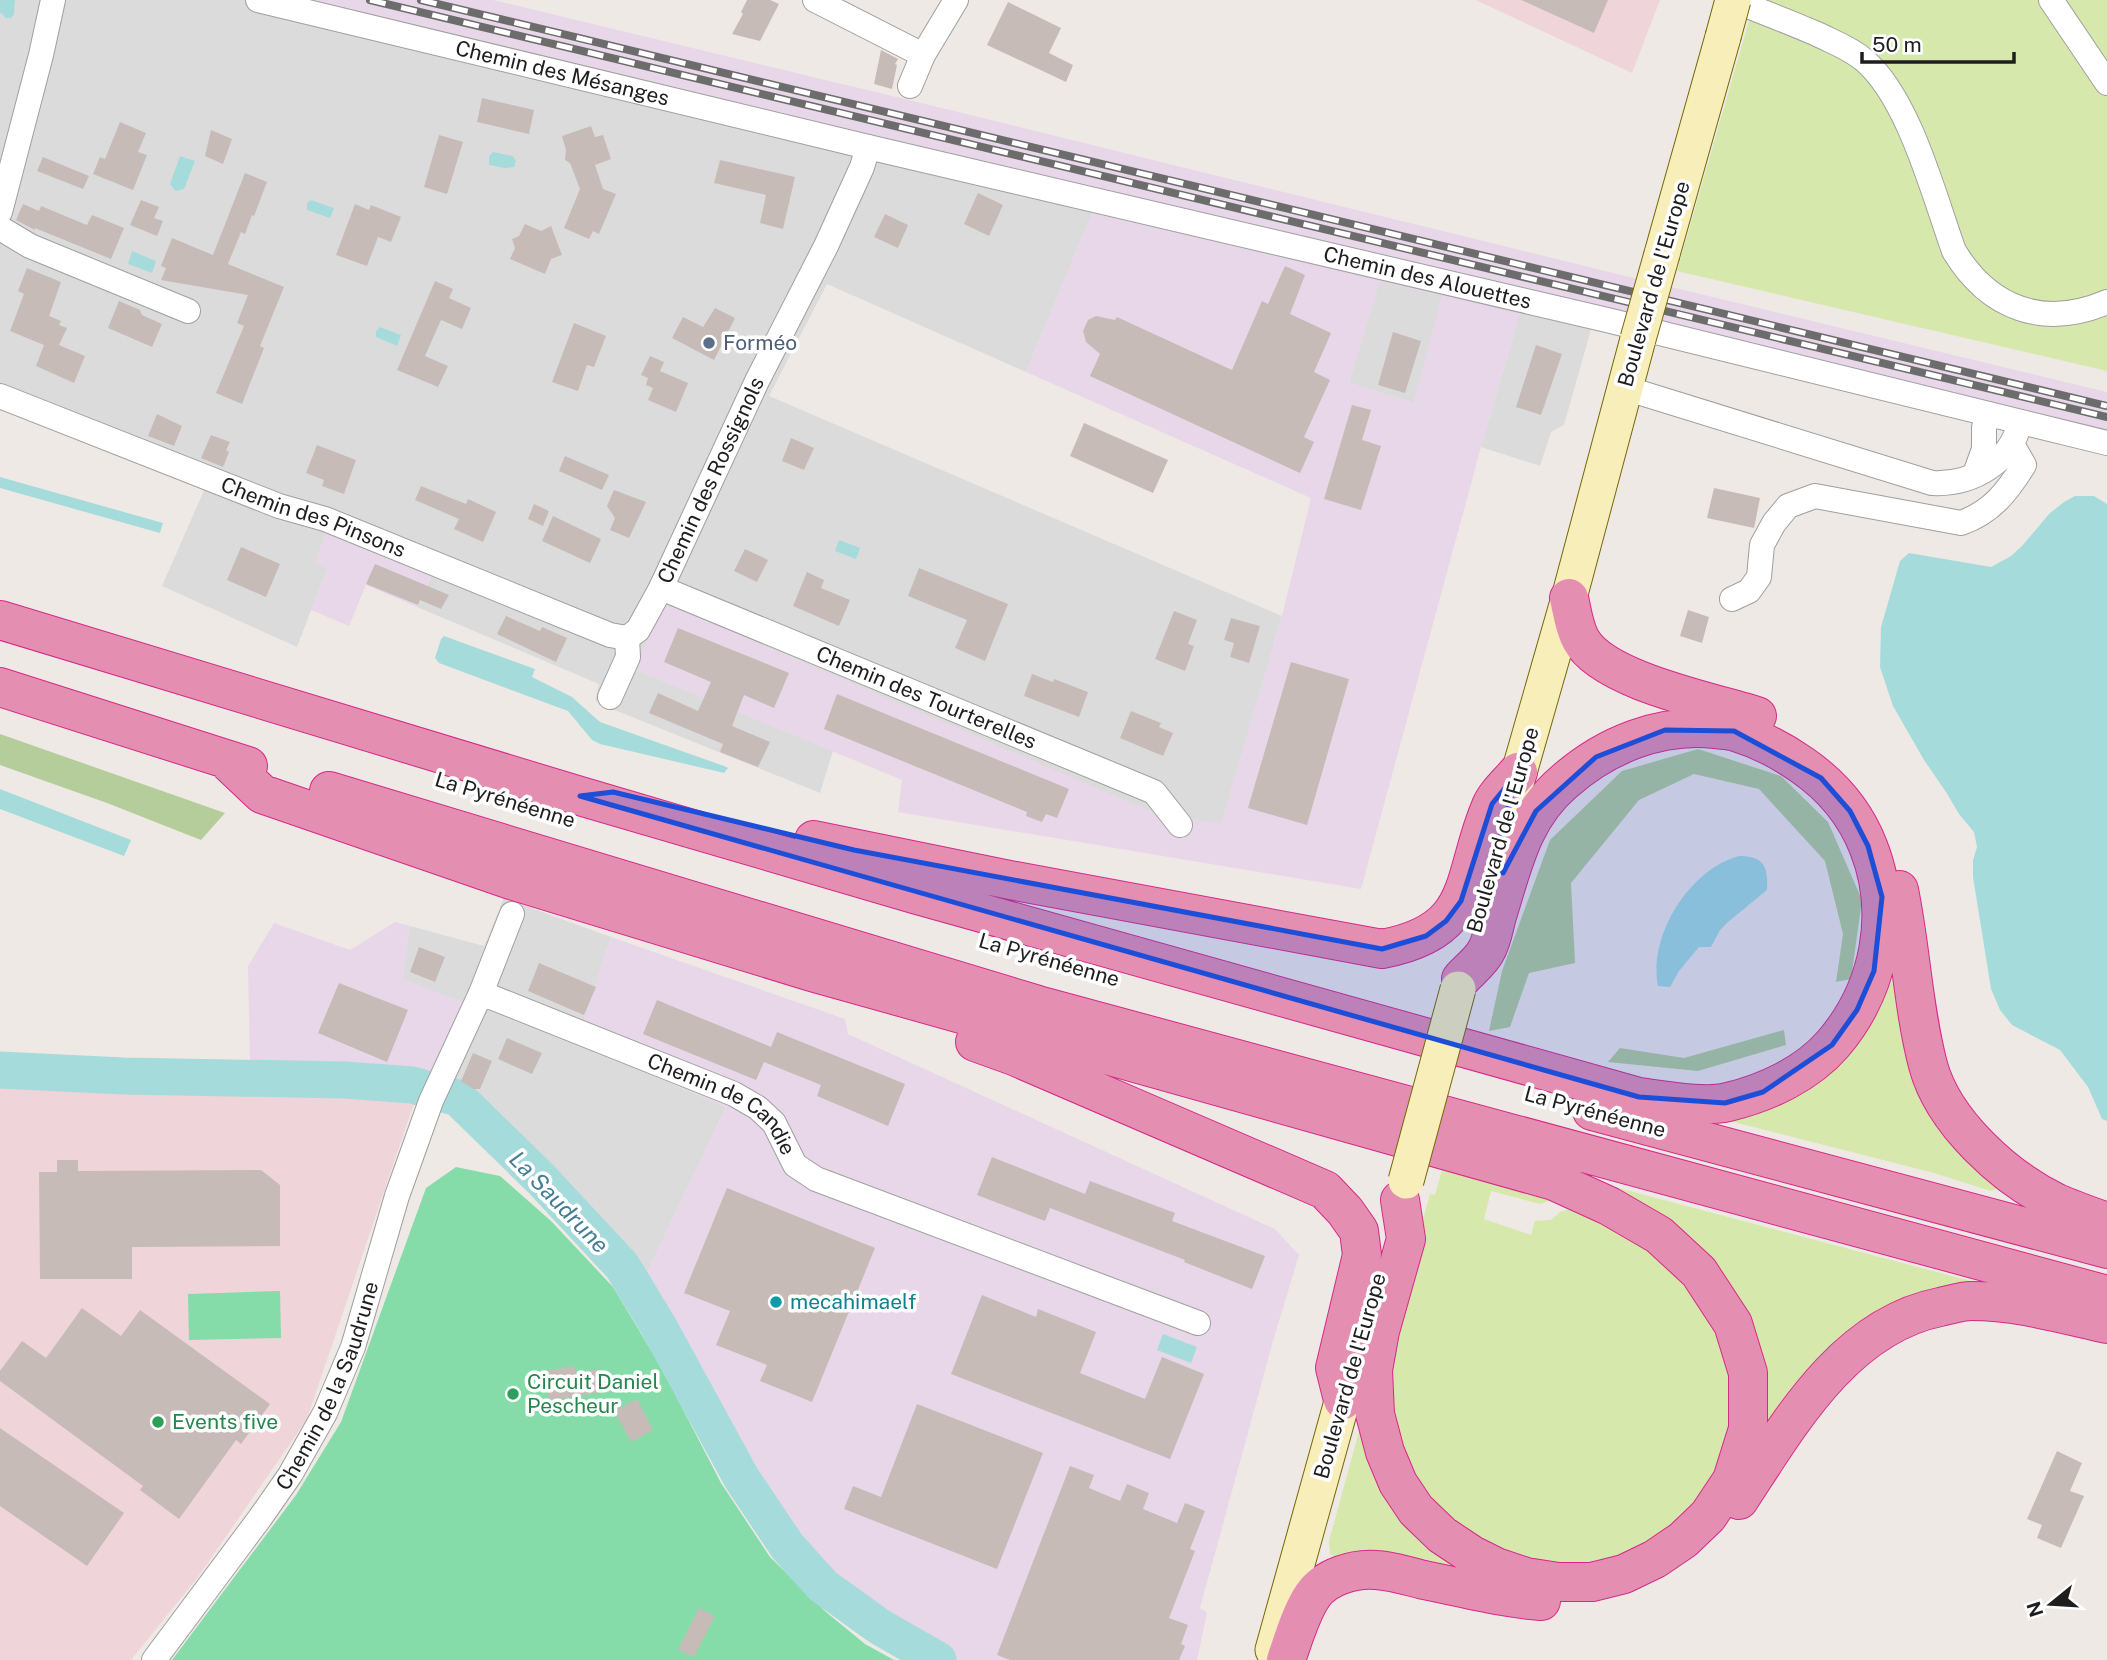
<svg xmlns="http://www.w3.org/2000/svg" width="2107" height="1660" viewBox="0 0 2107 1660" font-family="'Public Sans',sans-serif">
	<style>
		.residential { fill: #dcdbdc }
		.commercial { fill: #efd4d9 }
		.industrial { fill: #e7d7e8; fill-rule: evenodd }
		.grass { fill: #d6e8ac }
		.forest { fill: #b4cd9a }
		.pitch { fill: #85dca8 }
		.water { fill: #a6dbdc }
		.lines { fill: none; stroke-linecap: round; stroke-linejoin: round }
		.river { stroke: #a6dbdc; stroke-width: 37 }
		.building { fill: #c7bbb8 }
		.street-casing { stroke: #9f9f9f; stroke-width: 26 }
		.secondary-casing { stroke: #736808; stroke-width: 37 }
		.highway-casing { stroke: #d62989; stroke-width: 40 }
		.street { stroke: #fff; stroke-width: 24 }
		.secondary { stroke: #f8eeba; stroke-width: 35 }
		.highway { stroke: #e48eb1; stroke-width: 38 }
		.rail-casing { stroke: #6c6c6c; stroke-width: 8 }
		.rail { stroke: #fff; stroke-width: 5; stroke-dasharray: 16; stroke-linecap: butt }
		.secondary-bridge-casing { stroke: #736808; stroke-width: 37; stroke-linecap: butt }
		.secondary-bridge { stroke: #f8eeba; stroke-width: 35 }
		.marked { fill: #1d4ed8; fill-opacity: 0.2; stroke: #1d4ed8; stroke-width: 5; stroke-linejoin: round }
		.service-dot { fill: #5c6f8a; stroke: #fff; stroke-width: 2.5 }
		.culture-dot { fill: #0f9aa8; stroke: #fff; stroke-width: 2.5 }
		.leisure-dot { fill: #2e9e5b; stroke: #fff; stroke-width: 2.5 }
		.labels { text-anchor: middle; stroke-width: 7; stroke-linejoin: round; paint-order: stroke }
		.street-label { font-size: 21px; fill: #1e1e1e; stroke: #fff }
		.service-label { font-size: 21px; fill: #4e5e75; stroke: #fff; text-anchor: start }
		.culture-label { font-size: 21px; fill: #0d838f; stroke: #fff; text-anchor: start }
		.leisure-label { font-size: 21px; fill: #27864d; stroke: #fff; text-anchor: start }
		.water-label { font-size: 23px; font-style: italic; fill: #447e95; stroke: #fff }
	</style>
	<rect width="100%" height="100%" fill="#efe9e5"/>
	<!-- residential -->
	<path class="residential" d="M0,0H315L1102,190L1026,372L827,284L769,396L1282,616L1221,825L1150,811L634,669L833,751L820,793L600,704L595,700L599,684L417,607L431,575L327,569L297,647L162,586L205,488L0,410Z
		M1379,281L1443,295L1414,403L1349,383Z
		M1521,309L1592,326L1564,425L1551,432L1540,466L1481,447Z
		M504,898L611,937L577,1043L726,1107L647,1273L627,1262L603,1228L436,1065L402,979L410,926L484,946Z"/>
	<!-- commercial -->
	<path class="commercial" d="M1476,0H1660L1632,73Z
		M0,1083L417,1094L307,1419L198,1577L131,1660H0Z"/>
	<!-- industrial -->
	<path class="industrial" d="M315,0H493L913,101L1634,278L2107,392V432L1521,309L1481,447L1361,889L898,812L902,780L634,669L666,603L1150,811L1221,824L1282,616L1311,498L1026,372L1102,190ZM1379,282L1442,295L1414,403L1349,383Z
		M325,534L431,574L417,607L366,585L349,626L311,610L327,569L315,563Z
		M395,922L410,926L402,979L464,1002L429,1079L250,1065L248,966L274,923L350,950Z
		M611,937L845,1019L848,1034L1275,1229L1299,1255L1273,1341L1200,1608L1207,1613L1197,1660H959L876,1615L822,1571L761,1494L647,1273L726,1107L577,1043Z"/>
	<!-- grass -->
	<path class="grass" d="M1755,0H2107V371L1677,271Z
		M1888,935L1909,1034L2006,1185L1991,1191L1934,1173L1694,1112L1791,1085Z
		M1445,1159L1556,1198L1540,1204L1491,1191L1484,1219L1531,1235L1535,1221L1551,1220L1560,1212L1581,1206L1640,1238L1703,1297L1732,1364L1733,1438L1706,1491L1658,1540L1591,1567L1536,1566L1450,1525L1400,1458L1386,1353L1430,1194L1435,1195Z
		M1603,1184L1967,1280L1991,1286L1942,1296L1756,1461L1760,1367Z
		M1360,1428L1487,1574L1335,1558L1330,1554L1329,1541Z"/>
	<!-- forest -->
	<path class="forest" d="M0,734L225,813L201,840L107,803L0,765Z
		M1698,749L1781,776L1828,822L1862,900L1851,979L1836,982L1843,934L1825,861L1759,789L1694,774L1639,800L1571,883L1575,963L1529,973L1510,1027L1489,1031L1502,971L1550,840L1622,771Z
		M1784,1030L1786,1045L1698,1071L1608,1062L1620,1048L1684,1058Z"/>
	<!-- pitch -->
	<path class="pitch" d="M456,1167L500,1176L551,1221L613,1287L661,1367L721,1483L770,1557L826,1612L865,1644L894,1660H172L296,1495L341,1422L426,1188Z
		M280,1291L281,1338L189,1340L188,1294Z"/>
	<!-- water -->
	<path class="water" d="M0,0H15L14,14L11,18H5L3,14L0,13Z
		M493,152L513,156L516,161L514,167L505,168L489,165V156Z
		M180,156L195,161L184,189L175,191L170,184Z
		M311,200L334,208L330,218L307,210V203Z
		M132,251L156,261L152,273L128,264Z
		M380,327L401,335L397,346L376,337V331Z
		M0,477L163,523L160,533L0,488Z
		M2075,496H2094L2107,504V1121L2102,1119L2088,1087L2060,1050L2012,1025L2000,1010L1991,989L1973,877V860L1977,847L1974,832L1959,814L1946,792L1924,760L1893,706L1880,667L1881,627L1900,561L1909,553L1991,567L2011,556L2022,546L2049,514L2064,502Z
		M839,540L860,548L856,559L835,551Z
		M444,636L535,669L532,677L572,697L600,722L724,766L728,768L724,773L720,772L600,744L592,740L568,711L439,663L435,658L441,639Z
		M0,789L131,840L124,856L0,809Z
		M1739,856C1765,856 1768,867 1767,890L1728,922L1720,930L1711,947H1699L1679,971L1670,987L1658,986C1648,935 1690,869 1739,856Z
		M1163,1334L1197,1347L1191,1363L1157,1350Z"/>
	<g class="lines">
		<!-- river -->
		<path class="river" d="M0,1070L124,1076L345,1080L412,1085L458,1098L541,1179L622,1266L659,1327L742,1479L787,1546L823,1586L880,1627L938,1660"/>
	</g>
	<!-- building -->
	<path class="building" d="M747,0H770L779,4L760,41L732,34L743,14L741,12Z
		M1521,0H1608L1594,33Z
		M1008,2L1061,28L1049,53L1073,65L1066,82L987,45Z
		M881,50L898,59L895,64L897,65L892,89L874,84Z
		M482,98L534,110L529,134L477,122Z
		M120,122L146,133L138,152L147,155L133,190L93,174L100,157L105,159Z
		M591,126L595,137L603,135L611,159L595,165L603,189L616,194L599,234L593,231L589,239L564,228L580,189L570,163L565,160L566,150L562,136Z
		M211,130L232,139L223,164L205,156Z
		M439,135L463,142L447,194L424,187Z
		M43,157L89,176L83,189L37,171Z
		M720,160L795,177L783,229L760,223L766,195L714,183Z
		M245,173L267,182L254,216L252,215L245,234L241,232L228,264L284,287L260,346L264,348L242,404L216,393L244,326L237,323L248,295L161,280L166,268L161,266L172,238L213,255Z
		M978,193L1003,205L989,236L964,224Z
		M141,200L159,207L154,218L163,221L157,236L130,225Z
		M23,204L39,211L41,206L87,225L92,215L124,228L111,259L35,228V230L16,220Z
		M355,204L369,210L371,205L401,217L391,242L378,237L367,266L336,255Z
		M885,214L908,225L898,248L874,237Z
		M525,224L541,231L551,226L562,255L551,259L545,274L510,259L515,248L512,239L519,236Z
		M1285,266L1305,275L1290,314L1331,333L1314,372L1330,380L1304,437L1314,442L1300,473L1090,376L1100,354L1086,342L1083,331L1088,320L1096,316L1115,320L1117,317L1232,370L1262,301L1268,304Z
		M27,268L61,282L49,316L61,321L59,325L67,328L59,345L85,356L74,383L36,366L44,345L10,331L24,294L18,291Z
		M435,281L453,289L449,298L471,308L462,329L441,320L425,356L448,366L438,387L397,370Z
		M119,301L140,310L142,315L162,324L152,347L108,328Z
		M715,308L735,318L714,360L672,338L683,317L703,327Z
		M574,323L606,336L594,367L587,365L578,391L552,382Z
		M1393,332L1421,341L1405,393L1378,385Z
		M1536,345L1562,354L1541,415L1516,407Z
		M650,356L664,362L660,371L688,383L676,412L648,400L653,388L646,385L648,378L641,375Z
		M1352,405L1371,410L1362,440L1381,446L1361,510L1324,499Z
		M157,414L182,426L174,446L148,436Z
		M1084,423L1168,460L1153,493L1070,456Z
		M211,435L230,442L226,450L229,452L223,467L201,458Z
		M791,438L814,448L804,470L782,461Z
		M317,445L356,460L344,494L322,486L324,480L306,473Z
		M565,456L609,475L602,490L559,471Z
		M421,486L466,504L468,499L496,512L483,542L454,529L459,519L415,500Z
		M1714,488L1760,498L1754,528L1707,518Z
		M614,490L646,502L629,538L610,530L615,518L607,506Z
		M534,504L549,511L543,526L528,519Z
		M553,516L601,539L590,563L542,541Z
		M241,547L280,564L266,597L227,580Z
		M745,549L768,560L757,582L734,571Z
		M375,564L449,595L441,609L420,600L418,605L366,584Z
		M919,568L1008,604L985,661L955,648L967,620L908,596Z
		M807,572L824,580L821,588L850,600L839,626L793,606Z
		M1688,610L1709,617L1702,643L1680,636Z
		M1174,611L1197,620L1188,644L1194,646L1185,671L1155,659Z
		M506,616L540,631L542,627L567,638L556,662L497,634Z
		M1231,618L1260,626L1249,663L1230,657L1234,643L1224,640Z
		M678,628L789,673L774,708L744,695L732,726L770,742L758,767L720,752L723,744L649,713L658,693L698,711L711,682L664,662Z
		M1291,662L1349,679L1307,825L1248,808Z
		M1032,674L1053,682L1054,679L1088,692L1079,717L1024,696Z
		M837,694L1069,789L1057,818L1046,814L1042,822L1026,816L1027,812L824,729Z
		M1131,711L1161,723L1159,727L1173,733L1163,756L1120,738Z
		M419,947L445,957L435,982L410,972Z
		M539,963L596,987L584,1015L528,991Z
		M339,983L408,1010L387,1062L318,1033Z
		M657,1000L771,1047L777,1032L905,1084L888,1126L817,1096L821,1085L764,1062L756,1080L643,1034Z
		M507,1038L542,1053L532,1074L498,1059Z
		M473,1053L492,1061L480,1089H473L461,1081Z
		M992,1157L1085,1194L1090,1181L1175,1213L1172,1221L1265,1256L1252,1289L1184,1262L1185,1260L1050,1208L1045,1221L977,1195Z
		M57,1160H78V1171L261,1170L280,1185V1246L132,1247V1279H40L39,1172H57Z
		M727,1188L875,1248L812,1402L760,1381L767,1365L716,1345L730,1311L684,1293Z
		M982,1295L1036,1317L1038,1309L1096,1332L1080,1373L1145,1399L1162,1357L1204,1374L1170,1459L951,1374Z
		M82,1308L121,1336L140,1310L270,1404L241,1444L236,1440L179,1519L140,1490L143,1486L0,1381V1371L22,1341L46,1358Z
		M575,1366L576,1373L598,1369L601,1392L549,1401L545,1371Z
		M637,1399L653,1430L631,1442L614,1411Z
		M917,1404L1043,1453L997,1569L844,1509L853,1486L881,1497Z
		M0,1428L124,1513L87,1566L0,1506Z
		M2057,1451L2082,1463L2070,1491L2084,1496L2061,1548L2037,1538L2042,1525L2027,1519Z
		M1070,1466L1094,1475L1089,1488L1120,1501L1127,1484L1149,1493L1143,1509L1177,1523L1185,1503L1205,1511L1190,1549L1195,1551L1169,1618L1188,1625L1181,1644L1185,1646L1179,1660H1010L997,1655Z
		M699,1608L715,1616L694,1657L678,1650Z"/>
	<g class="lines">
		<defs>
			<g id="street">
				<path id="s1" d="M258,0L868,147L1607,320L2107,443"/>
				<path d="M815,0L923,55"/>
				<path d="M1732,0C1761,11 1789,22 1817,34C1833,42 1850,48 1864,60C1909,98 1934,196 1954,251C1989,309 2044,329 2107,302"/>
				<path d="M2051,0L2107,83"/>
				<path d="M910,86L923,55L956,0"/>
				<path d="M0,212L41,55L53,0"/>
				<path d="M0,228L30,246L188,311"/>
				<path d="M1625,388L1932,483C1973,485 2011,462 2020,422"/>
				<path id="s2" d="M0,396L279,506L325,519L610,635L627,638"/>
				<path d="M1975,474L1984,449V428L1988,414"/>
				<path id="s3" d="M661,588L1154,792L1180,825"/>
				<path d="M1732,599L1749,591L1759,577L1762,545L1774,523L1788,506L1815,496L1961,523C1992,512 2007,492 2024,465L2013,446"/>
				<path id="s4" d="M610,697L628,657L627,638L638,630L661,588L757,381L826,246L862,167L868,147"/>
				<path d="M481,993L512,914"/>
				<path id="s5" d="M154,1660L260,1518L290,1475L325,1413L353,1347L397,1196L431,1101L481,993L734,1094L758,1108L774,1123L795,1165L816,1179L1198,1323"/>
			</g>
			<path id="secondary" d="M1662,254L1723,37
				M1479,912L1569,598L1638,339
				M1273,1650L1350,1373"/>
			<path id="highway" d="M1569,598C1572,611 1574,628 1581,640C1604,681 1713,702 1757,716
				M0,620L580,796L914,894L1639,1097C1664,1100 1704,1108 1728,1102C1766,1093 1807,1074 1833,1044C1880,989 1895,913 1868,846C1855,813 1831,785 1802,765C1782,751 1759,739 1736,732C1729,730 1722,730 1715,729C1660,723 1606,745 1565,781C1522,817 1513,865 1497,916C1494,927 1492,941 1486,951C1481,961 1469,970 1461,979
				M0,687L248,766
				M225,759L262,794L511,880L812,972L1554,1181L1609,1206L1659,1235L1699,1272L1733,1324L1748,1373V1429L1732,1480L1708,1516L1683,1540L1655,1559L1624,1574L1592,1582H1558L1526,1577L1496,1567L1472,1555L1442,1535L1416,1510L1398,1483L1385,1452L1375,1414L1373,1370L1380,1331L1406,1239L1400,1200
				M329,791L1038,1005L2107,1295
				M814,840L1010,880L1382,949C1478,931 1460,878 1491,806C1496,794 1509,783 1518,772
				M1899,890C1911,948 1913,1008 1928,1065C1943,1122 2005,1178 2057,1203C2073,1210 2090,1216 2107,1222
				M975,1042L1014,1056L1325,1190L1345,1211L1359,1231L1362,1255L1335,1368L1343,1400
				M1592,1111L2107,1249
				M1739,1500C1789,1424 1844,1326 1940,1307C1950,1305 1961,1301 1971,1301C2017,1301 2062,1314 2107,1324
				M1286,1660C1293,1640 1301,1612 1313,1595C1325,1577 1355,1568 1376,1570C1392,1571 1408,1576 1424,1580C1463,1588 1502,1598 1541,1601"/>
		</defs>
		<!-- street casing -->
		<use href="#street" class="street-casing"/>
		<!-- secondary casing -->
		<use href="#secondary" class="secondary-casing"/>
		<!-- highway casing -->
		<use href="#highway" class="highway-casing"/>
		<!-- street -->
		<use href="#street" class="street"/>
		<!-- secondary -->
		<use href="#secondary" class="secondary"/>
		<!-- highway -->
		<use href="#highway" class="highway"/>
		<defs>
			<path id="rail" d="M370,0L2107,417
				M421,0L2107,406"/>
		</defs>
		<!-- rail casing -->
		<use href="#rail" class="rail-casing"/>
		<!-- rail -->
		<use href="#rail" class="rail"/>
		<defs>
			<path id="secondary-bridge" d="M1723,37L1733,0
				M1638,339L1662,254
				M1406,1181L1458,989"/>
		</defs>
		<!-- secondary-bridge casing -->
		<use href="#secondary-bridge" class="secondary-bridge-casing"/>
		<!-- secondary-bridge -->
		<use href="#secondary-bridge" class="secondary-bridge"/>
	</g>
	<!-- marked area -->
	<path class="marked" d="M1665,730L1734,731L1821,778L1850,811L1868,846L1882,897L1874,971L1857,1010L1832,1045L1763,1092L1725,1103L1639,1097L580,796L613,792L854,850L1382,949L1426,936L1446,921L1461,901L1492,804L1518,772L1491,869L1503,873L1536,811L1596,757Z"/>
	<!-- markers -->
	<circle class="service-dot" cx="709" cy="343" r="7"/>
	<circle class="culture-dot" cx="776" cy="1302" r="7"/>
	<g class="leisure-dot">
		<circle cx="513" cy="1394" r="7"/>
		<circle cx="158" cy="1422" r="7"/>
	</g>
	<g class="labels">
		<!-- street labels -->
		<g class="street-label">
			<text dy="7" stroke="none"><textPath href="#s1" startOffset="313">Chemin des Mésanges</textPath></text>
			<text dy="7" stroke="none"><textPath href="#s1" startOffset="1202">Chemin des Alouettes</textPath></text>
			<text transform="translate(1654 284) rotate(-74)" y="7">Boulevard de l'Europe</text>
			<text dy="7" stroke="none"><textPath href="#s4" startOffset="243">Chemin des Rossignols</textPath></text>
			<text dy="7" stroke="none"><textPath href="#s2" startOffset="336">Chemin des Pinsons</textPath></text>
			<text dy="7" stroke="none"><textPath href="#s3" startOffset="287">Chemin des Tourterelles</textPath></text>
			<text transform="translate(505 800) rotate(17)" y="7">La Pyrénéenne</text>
			<text transform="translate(1503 830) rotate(-74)" y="7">Boulevard de l'Europe</text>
			<text transform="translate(1049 960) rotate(16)" y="7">La Pyrénéenne</text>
			<text dy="7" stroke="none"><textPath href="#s5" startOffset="1018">Chemin de Candie</textPath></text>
			<text transform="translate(1595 1112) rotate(15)" y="7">La Pyrénéenne</text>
			<text transform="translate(1350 1376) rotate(-74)" y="7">Boulevard de l'Europe</text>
			<text dy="7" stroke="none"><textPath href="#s5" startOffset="327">Chemin de la Saudrune</textPath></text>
		</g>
		<!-- service labels -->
		<g class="service-label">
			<text x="723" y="350">Forméo</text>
		</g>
		<!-- culture labels -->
		<g class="culture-label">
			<text x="790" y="1309">mecahimaelf</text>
		</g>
		<!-- leisure labels -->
		<g class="leisure-label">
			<text x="527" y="1389">Circuit Daniel<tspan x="527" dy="24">Pescheur</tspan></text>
			<text x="172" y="1429">Events five</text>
		</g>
		<!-- water labels -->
		<g class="water-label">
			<text transform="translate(559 1202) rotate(46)" y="8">La Saudrune</text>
		</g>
	</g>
	<!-- north arrow -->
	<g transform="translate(2051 1604) rotate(252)" stroke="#ffffff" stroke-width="5" paint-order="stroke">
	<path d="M0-5L12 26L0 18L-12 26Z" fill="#1e1e1e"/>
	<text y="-10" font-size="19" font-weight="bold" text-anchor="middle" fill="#1e1e1e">N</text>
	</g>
	<!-- scale -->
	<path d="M1862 52v10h152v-10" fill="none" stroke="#1e1e1e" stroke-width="3.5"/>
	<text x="1872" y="52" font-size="21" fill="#1e1e1e" stroke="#ffffff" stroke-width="5" paint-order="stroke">50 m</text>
</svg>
